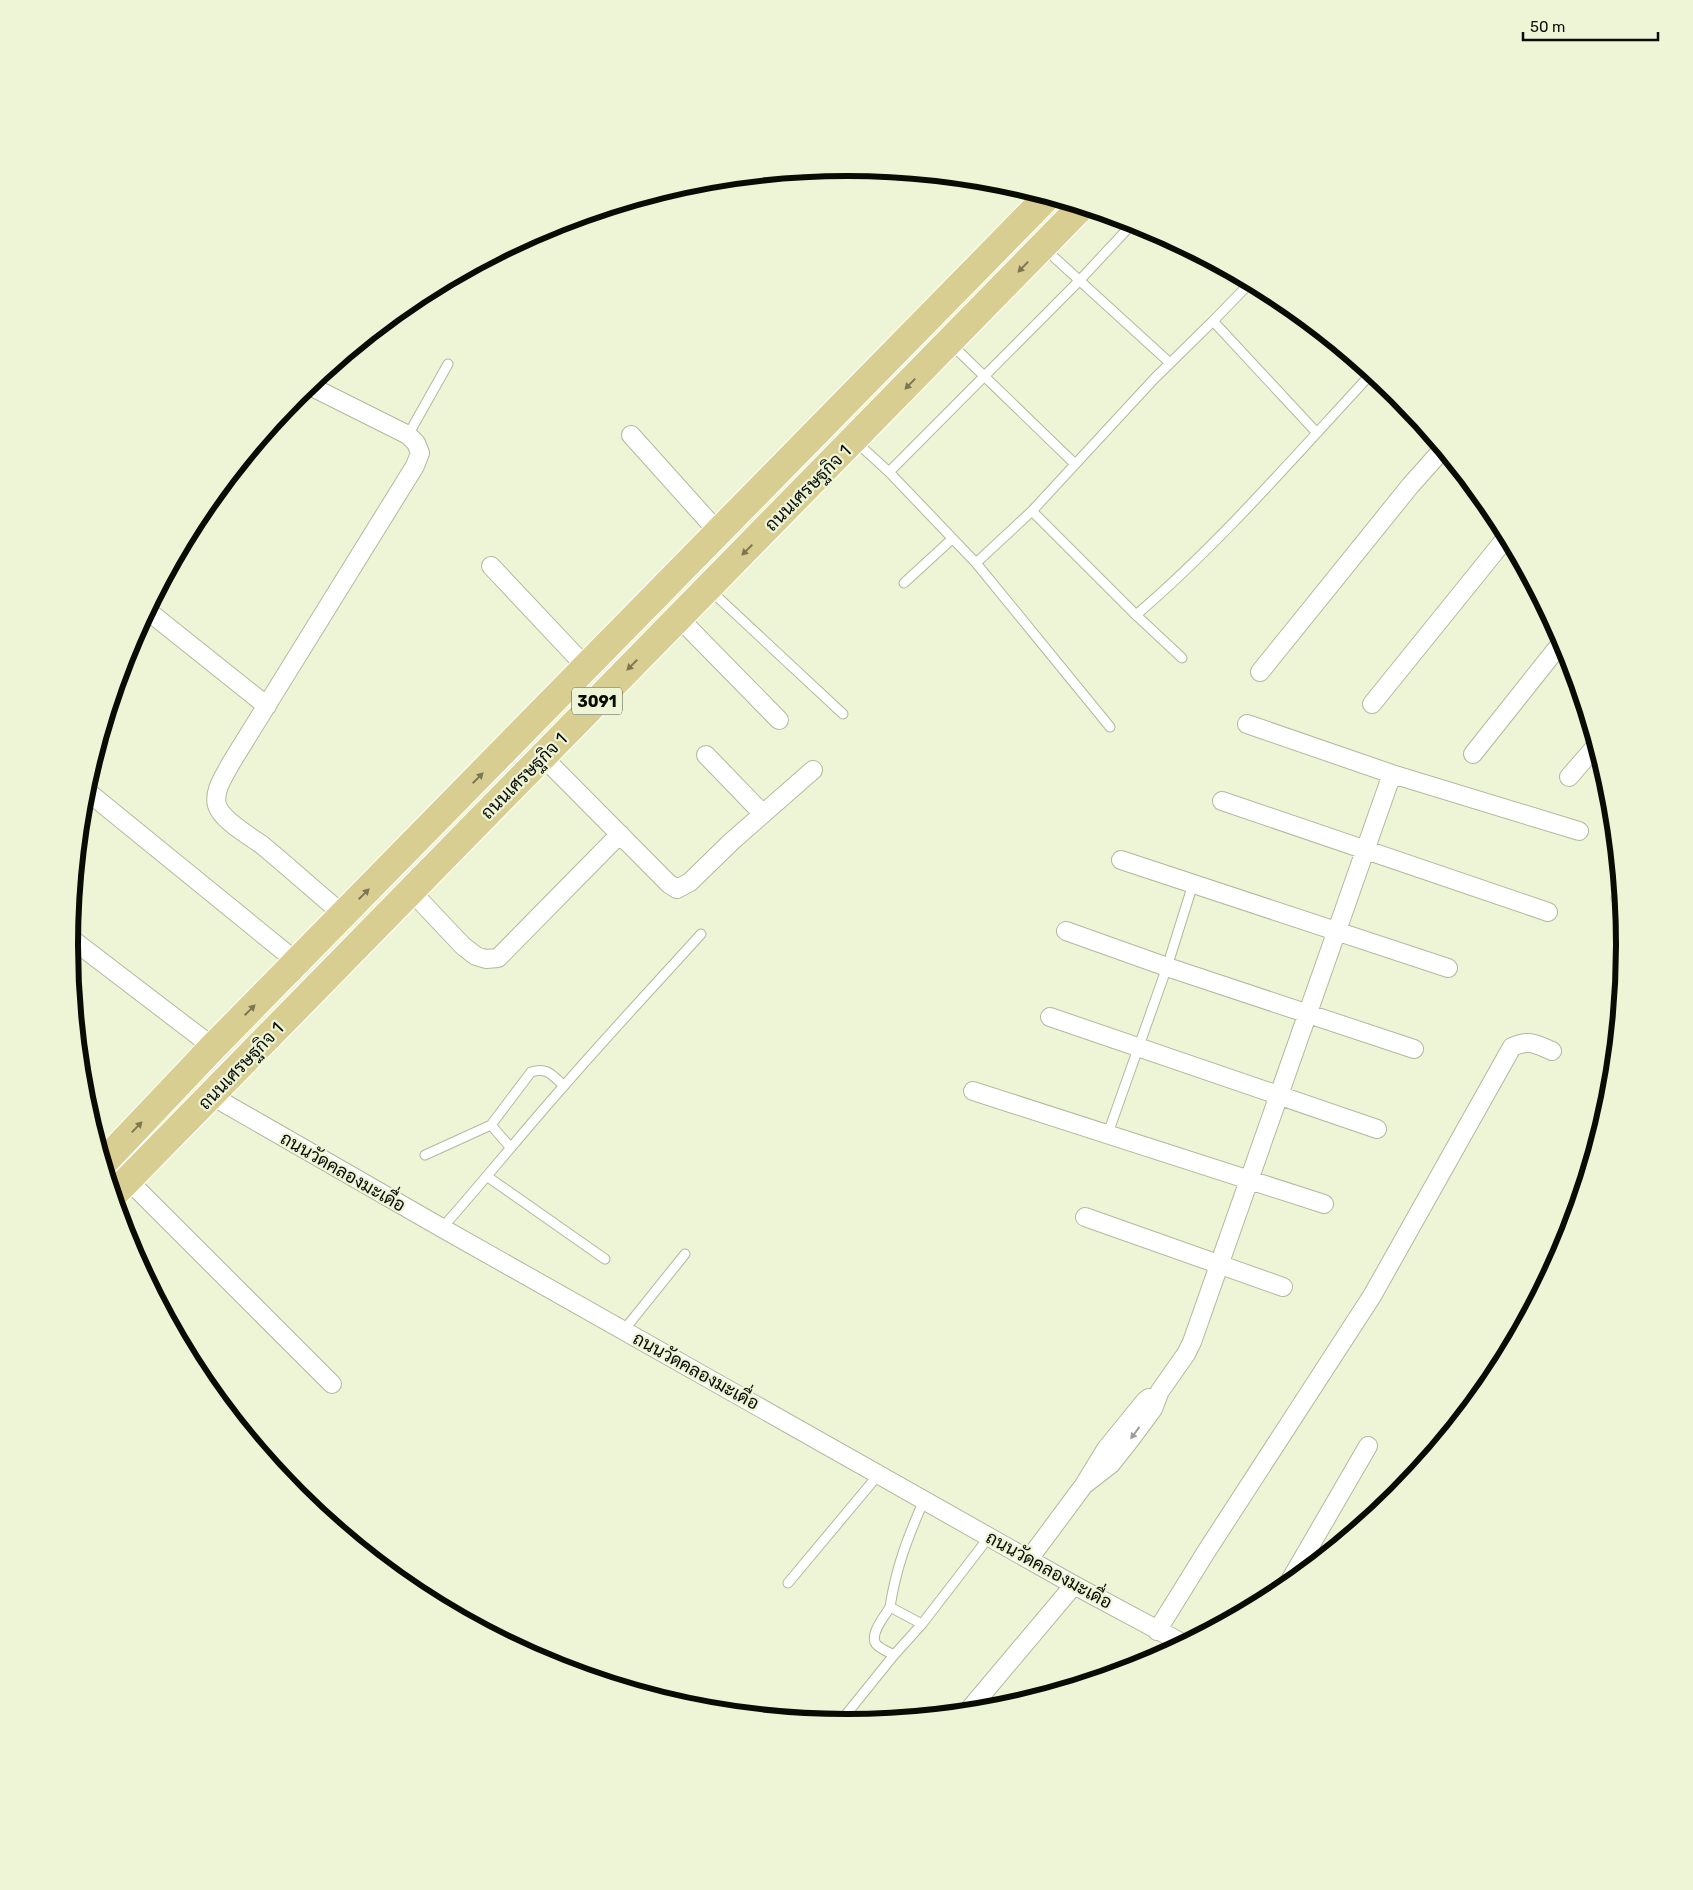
<svg xmlns="http://www.w3.org/2000/svg" width="1693" height="1890" viewBox="0 0 1693 1890" font-family="Rubik,Sarabun,sans-serif">
	<style>
		.lines { fill: none; stroke-linecap: round; stroke-linejoin: round }
		.lane-casing { stroke: #b2b99c; stroke-width: 11 }
		.street-casing { stroke: #b2b99c; stroke-width: 20 }
		.primary-casing { stroke: #fff; stroke-width: 30 }
		.lane { stroke: #fff; stroke-width: 9 }
		.street { stroke: #fff; stroke-width: 18 }
		.primary { stroke: #d9ce91; stroke-width: 28 }
		.oneway { fill: #7c7752 }
		.oneway2 { fill: #9d9e9b }
		.labels { text-anchor: middle; stroke-width: 4.5; stroke-linejoin: round; paint-order: stroke }
		.shield { fill: #eef5d7; stroke: #4e5243; stroke-width: 1 }
		.shield-label { font-size: 16px; font-weight: bold; fill: #0a0c04 }
		.street-label { font-size: 18px; fill: #0a0c04; stroke: #eef5d7 }
		.rim { fill: none; stroke: #0a0c04; stroke-width: 6 }
	</style>
	<rect width="100%" height="100%" fill="#eef5d7"/>
	<g class="lines">
		<defs>
			<path id="lane" d="M1045,249L1170,363
				M1250,283L1213,321L1317,433
				M951,344L1075,464
				M408,435L448,364
				M855,441L889,472L976,563L1032,511L1154,379L1213,321
				M889,472L1079,281L1133,223
				M1032,511L1136,615C1221,542 1295,456 1371,374
				M976,563L1110,727
				M904,583L952,539
				M710,590L843,714
				M1136,615L1182,658
				M1616,898L1619,894
				M1107,1136L1167,967L1193,884
				M510,1147L491,1125L531,1072C548,1067 552,1075 564,1086
				M425,1155L491,1125
				M488,1177L605,1259
				M442,1228C483,1182 522,1133 563,1087C608,1035 655,985 701,934
				M624,1330L685,1254
				M788,1583L879,1474
				M890,1607C885,1616 869,1634 876,1644C880,1649 889,1652 894,1655
				M922,1624L890,1607C896,1567 908,1537 924,1500
				M840,1722L894,1655L922,1624L989,1537"/>
			<path id="street" d="M308,385L408,435L416,443L420,453L415,466L231,763C225,775 213,791 217,805C221,820 250,836 262,845C290,868 316,892 344,915
				M631,435L719,533
				M491,566L587,668
				M148,611L267,706
				M679,618L779,720
				M1260,672L1410,486L1442,450
				M1372,704L1506,538
				M1247,724L1392,774L1579,831
				M1473,754L1562,642
				M706,755L763,814
				M542,756L669,884L677,889L690,882L731,842L813,770
				M1569,777L1595,747
				M88,792L297,962
				M1222,801L1548,912
				M1121,860L1448,968
				M411,891L463,946L476,956L486,959L498,958L620,834
				M1066,931L1167,967L1414,1049
				M69,937L213,1047
				M1050,1017L1377,1129
				M973,1091L1324,1204
				M212,1096L442,1228L1074,1585L1182,1643
				M128,1180L332,1384
				M1085,1217L1283,1287
				M1084,1485L1111,1464L1130,1440L1153,1409L1160,1391L1186,1354L1192,1342L1392,774
				M1029,1559L1084,1485L1106,1449L1145,1401L1149,1398
				M1288,1584L1368,1446
				M1157,1631L1206,1552L1372,1296L1512,1047C1529,1039 1536,1044 1552,1051
				M968,1711L1074,1585"/>
			<path id="primary" d="M104,1162L213,1047L1047,197
				M113,1195L1081,207"/>
		</defs>
		<!-- lane casing -->
		<use href="#lane" class="lane-casing"/>
		<!-- street casing -->
		<use href="#street" class="street-casing"/>
		<!-- primary casing -->
		<use href="#primary" class="primary-casing"/>
		<!-- lane -->
		<use href="#lane" class="lane"/>
		<!-- street -->
		<use href="#street" class="street"/>
		<!-- primary -->
		<use href="#primary" class="primary"/>
	</g>
	<!-- one-way arrows -->
	<defs><path id="oneway-solid" d="M-6-.8H1V-3.2L6.5 0L1 3.2V.8H-6Z" transform="scale(1.25)"/></defs>
	<g class="oneway">
		<use href="#oneway-solid" transform="translate(1023 267) rotate(134)"/>
		<use href="#oneway-solid" transform="translate(910 384) rotate(134)"/>
		<use href="#oneway-solid" transform="translate(747 550) rotate(135)"/>
		<use href="#oneway-solid" transform="translate(632 665) rotate(135)"/>
		<use href="#oneway-solid" transform="translate(478 778) rotate(-45)"/>
		<use href="#oneway-solid" transform="translate(364 894) rotate(-45)"/>
		<use href="#oneway-solid" transform="translate(250 1010) rotate(-45)"/>
		<use href="#oneway-solid" transform="translate(137 1127) rotate(-46)"/>
	</g>
	<use class="oneway2" href="#oneway-solid" transform="translate(1135 1433) rotate(126)"/>
	<g class="labels">
		<!-- shield labels -->
		<rect class="shield" x="572" y="687.5" width="50" height="27" rx="4"/>
		<g class="shield-label">
			<text x="597" y="707">3091</text>
		</g>
		<!-- street labels -->
		<g class="street-label">
			<text transform="translate(808 488) rotate(-45)" y="6">ถนนเศรษฐกิจ 1</text>
			<text transform="translate(524 776) rotate(-45)" y="6">ถนนเศรษฐกิจ 1</text>
			<text transform="translate(241 1066) rotate(-46)" y="6">ถนนเศรษฐกิจ 1</text>
			<text transform="translate(343 1172) rotate(30)" y="6">ถนนวัดคลองมะเดื่อ</text>
			<text transform="translate(696 1371) rotate(29)" y="6">ถนนวัดคลองมะเดื่อ</text>
			<text transform="translate(1049 1570) rotate(29)" y="6">ถนนวัดคลองมะเดื่อ</text>
		</g>
	</g>
	<!-- crop -->
	<path d="M0 0H1693V1890H0ZM78 945a769 769 0 1 1 1538 0a769 769 0 1 1-1538 0Z" fill="#eef5d7" fill-rule="evenodd"/>
	<path class="rim" d="M78 945a769 769 0 1 1 1538 0a769 769 0 1 1-1538 0Z"/>
	<!-- scale -->
	<path d="M1523 32v8h135v-8" fill="none" stroke="#0a0c04" stroke-width="2.5"/>
	<text x="1530" y="32" font-size="15" fill="#0a0c04" stroke="#eef5d7" stroke-width="4" paint-order="stroke">50 m</text>
</svg>
